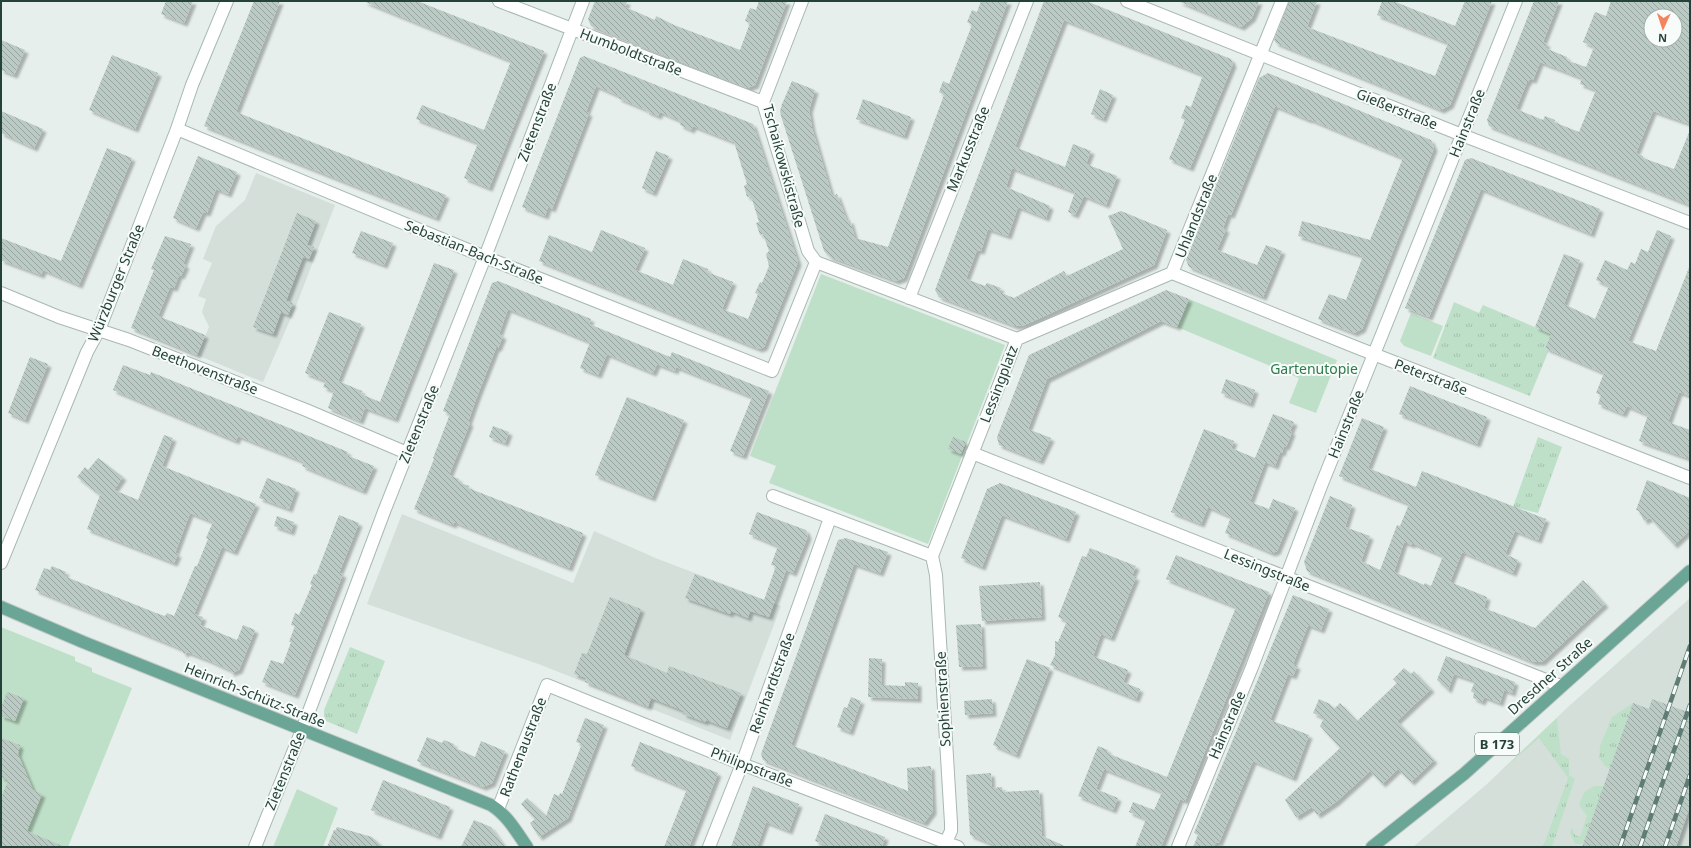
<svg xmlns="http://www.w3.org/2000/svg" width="1691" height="848" viewBox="0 0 1691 848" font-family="'Noto Sans',sans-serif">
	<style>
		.built { fill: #d4dfda }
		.grass { fill: url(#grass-tufts) }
		.green { fill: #bfe0c8 }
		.building { fill: url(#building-back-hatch); fill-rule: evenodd; filter: url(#shadow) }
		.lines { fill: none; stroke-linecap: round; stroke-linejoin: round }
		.minor-casing { stroke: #a8b8b2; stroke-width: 14 }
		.major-casing { stroke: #c2cac8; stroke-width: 14 }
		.minor { stroke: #fff; stroke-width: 12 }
		.major { stroke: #6aa596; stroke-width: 12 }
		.rail-casing { stroke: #5f7d75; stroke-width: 4.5 }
		.rail { stroke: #f7fbf9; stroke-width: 3; stroke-dasharray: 9; stroke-linecap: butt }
		.labels { text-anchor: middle; stroke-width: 4; stroke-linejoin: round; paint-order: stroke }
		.shield { fill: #f7fbf9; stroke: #637a73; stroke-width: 1 }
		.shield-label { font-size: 13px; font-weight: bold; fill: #24423a }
		.street-label { font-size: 14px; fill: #24423a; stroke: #f7fbf9 }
		.park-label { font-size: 14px; fill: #2d7a4b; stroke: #f7fbf9 }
	</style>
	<defs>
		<pattern id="grass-tufts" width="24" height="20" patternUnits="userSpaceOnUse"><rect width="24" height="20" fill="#bfe0c8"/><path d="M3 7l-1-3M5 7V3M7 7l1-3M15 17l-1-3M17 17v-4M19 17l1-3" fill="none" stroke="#a4c1ad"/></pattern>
		<pattern id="building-back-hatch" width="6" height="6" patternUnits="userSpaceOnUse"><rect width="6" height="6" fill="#bbcac4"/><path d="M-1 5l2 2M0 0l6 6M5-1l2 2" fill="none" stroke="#98a6a0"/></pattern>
		<filter id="shadow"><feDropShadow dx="3.5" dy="3.5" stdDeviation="1" flood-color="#0004"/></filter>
	</defs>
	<rect width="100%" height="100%" fill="#e6efeb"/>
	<!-- built -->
	<path class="built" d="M256,173L335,205L294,311L263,382L197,355L209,327L202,312L206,299L198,296L212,263L203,259L216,226L245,200Z
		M402,514L573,583L594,531L658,559L781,606L730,740L541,665L367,604Z
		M1690,598V847H1413L1487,784L1568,707Z"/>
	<!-- grass -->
	<path class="grass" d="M1454,302L1479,313L1483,305L1551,334L1545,348L1549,350L1530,396L1433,358Z
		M1538,437L1562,447L1538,513L1513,507Z
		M350,647L385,661L357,734L326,721L324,716V710Z
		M1633,703L1610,769L1605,766L1599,758L1600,746L1612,717Z
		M1557,718L1561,754L1569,759V775L1575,779L1552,847H1543L1568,778L1539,738L1500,772Z
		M1594,786H1604L1583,844H1575L1570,833L1572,827L1575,835L1580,837L1587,816L1579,805L1584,792Z"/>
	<!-- green -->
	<path class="green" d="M821,274L1005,345L928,544L769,483L776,466L750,456Z
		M1189,299L1337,360L1316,413L1289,403L1299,378L1177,327Z
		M1411,313L1443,326L1431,356L1404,346L1400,341Z
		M1,627L75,657V661L92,668V672L132,688L68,847H1Z
		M297,789L338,808L323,847H273Z"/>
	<!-- building -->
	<path class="building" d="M166,1H193L184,23L161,14Z
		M254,1H280L236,112L446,195L436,218L204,126Z
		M363,1H417L544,51L489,188L464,178L478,143L416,119L422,105L484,130L511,61Z
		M595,1H627L625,7L655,20L656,16L674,25L740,50L750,23L745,21L750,8L756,10L759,1H787L755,85L747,88L591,26L588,19Z
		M981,1H1008L904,278L896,281L830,257L824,251L781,116L780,111L782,104L792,81L815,90L809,110L812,128L832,196L837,194L847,221L850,220L855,238L888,247L944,95L939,92L943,81L949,84L972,25L967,22L972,10L977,12Z
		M1044,1H1086L1231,59L1233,64L1190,168L1169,159L1185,120L1181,118L1186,105L1191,107L1203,75L1064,20L1015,147L1065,167L1073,144L1091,151L1086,164L1117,176L1106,205L1084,196L1075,215L1068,212L1075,192L1012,168L1006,187L1050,206L1046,218L1018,207L1008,236L988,229L981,251L977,250L966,279L985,286L987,283L1001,288L999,292L1014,298L1064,271L1067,276L1123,249L1108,216L1121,211L1167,230L1154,265L1025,325L1015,326L939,297L935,290Z
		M1178,1H1259L1252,18L1241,27Z
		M1289,1H1317L1307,27L1435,76L1448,43L1377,15L1382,1H1393L1455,26L1465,1H1492L1450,105L1441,110L1276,43L1274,40Z
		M1534,1H1559L1543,42L1547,44L1545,48L1567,57L1566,60L1586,67L1594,47L1583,42L1595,12L1606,16L1611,1H1690V124L1653,111L1636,153L1643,156V158L1674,169L1690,130V205L1489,126L1487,120ZM1651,16H1675V40H1651ZM1540,62L1582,78L1580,84L1596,90L1579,132L1554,122L1555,120L1545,116L1543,120L1516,109L1527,82H1528L1529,79L1533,80Z
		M1,40L25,50L14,75L1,70Z
		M112,55L158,73L135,129L89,110Z
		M584,56L753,124L798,262L764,347L759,349L539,261L549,235L592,252L601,230L645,248L635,270L673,285L683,259L708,269L707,272L733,282L722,309L748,319L758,294L755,293L760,282L762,283L769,266L766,254L769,251L763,234L760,235L756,223L759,222L751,196L747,197L744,186L747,184L734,142L693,126L691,130L680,125L681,121L660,112L658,116L646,111L647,110L618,98L619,96L596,86L586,112L589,113L552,209L548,207L545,216L522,207L580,58Z
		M1268,73L1431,140L1434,148L1362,329L1354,333L1318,319L1329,294L1346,300L1363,256L1298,236L1302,221L1370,240L1403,158L1309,119V120L1275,106L1231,215L1228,214L1223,228L1226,229L1217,250L1257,265L1266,245L1282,251L1263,297L1189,267L1186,260L1259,78Z
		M1100,89L1113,95L1103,119L1091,114Z
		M863,99L911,117L904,136L856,119Z
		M1,111L43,129L34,148L1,133Z
		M107,148L132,158L79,285L43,270L41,275L1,260V238L61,261Z
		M656,151L669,156L653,193L642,188Z
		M198,156L237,172L228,194L216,189L207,213L203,212L196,228L173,218Z
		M1471,158L1600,209L1591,234L1481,189L1429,317L1405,308L1465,160Z
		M297,213L316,221L307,245L314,247L309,259L303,257L286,301L293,303L288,315L281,312L273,334L253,327Z
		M1657,230L1671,236L1628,341L1656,351L1690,265V396L1679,392L1668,422L1690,430V459L1639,441L1648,415L1627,406L1623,414L1598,404L1601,395L1596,393L1604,373L1545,348L1551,334L1535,327L1564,254L1580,260L1564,304L1595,319L1609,286L1596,280L1605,260L1627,270L1631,262L1635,264L1641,249L1648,252Z
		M361,231L393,243L384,265L352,253Z
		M165,236L191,244L183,264L186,265L181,276L179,275L174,288L170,287L158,316L205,335L197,355L131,328L154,270L151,269Z
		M434,263L454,270L395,419L365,408L360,421L328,408L334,391L323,387L326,381L305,373L329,312L361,324L338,381L362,391L361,394L380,402Z
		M498,281L591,319L589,324L670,357L672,352L769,391L743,456L730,451L752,397L676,367L675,371L657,364L653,373L607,354L598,375L580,368L590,342L508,309L499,334L503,336L498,348H496L476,399L468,422L470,423L449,475L459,479L458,482L469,486L468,488L583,533L569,568L454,522L453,525L414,509L434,459L433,458L450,414L443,411L492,283Z
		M1166,290L1189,299L1177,327L1161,321L1047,379L1028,429L1051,438L1040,461L999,445L997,437L1029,355Z
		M30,357L48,364L25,420L8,413Z
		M123,365L150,375L151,372L348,452L346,455L374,466L363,491L302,466L304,462L238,436L236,441L113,390Z
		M1226,379L1255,390L1250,404L1221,393Z
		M1410,386L1487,417L1477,444L1399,414Z
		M627,397L684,420L652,498L595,475Z
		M1273,414L1294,422L1290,431L1292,432L1286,447L1284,446L1282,453L1280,452L1275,466L1265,462L1250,502L1269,509L1273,499L1295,508L1277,551L1272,553L1225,533L1231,517L1208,507L1201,524L1171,512L1204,429L1234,441L1231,448L1255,458Z
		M1362,418L1384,427L1368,468L1416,487L1422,471L1546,519L1538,540L1515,531L1505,554L1518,560L1513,573L1462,552L1450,582L1487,597L1484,608L1535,628L1583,580L1605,604L1542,662H1533L1307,571L1304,562L1330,496L1352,505L1345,527L1370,536L1361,561L1380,570L1397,525L1400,526L1409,504L1339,476ZM1404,542L1412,545V543L1443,556L1431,586L1425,583L1424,585L1394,572Z
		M493,426L509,432L505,443L489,437Z
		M164,435L173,438L162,466L256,504L234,552L222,547L194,614L203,617L200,625L237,640L243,625L255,630L239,670L231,673L230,670L208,660L187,652L184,654L181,649L172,645L35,590L44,568L50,570L52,566L66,572L64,576L156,613L165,616L167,613L174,616L195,566H197L208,539L206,538L213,522L190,513L175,553L178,554L174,563L87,529L100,495L77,477L85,467L88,470L98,458L123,477L114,490L138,500Z
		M953,437L966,442L961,454L948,449Z
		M267,478L296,489L289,509L259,498Z
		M1647,480L1690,498V530L1674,545L1650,518L1644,521L1639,511L1636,510Z
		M1000,483L1076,512L1066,539L1002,515L982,567L961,558L987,489Z
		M757,512L806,530L808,536L793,573L786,570L769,617L750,611L748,618L731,611L730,614L685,598L695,574L764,600L776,566L771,565L778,546L749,534Z
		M339,515L359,523L339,573L343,574L295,695L262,682L271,660L283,664L291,642H289L295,626L291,625L295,613L299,615L312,585L310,584L314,574L316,575Z
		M277,516L294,522L291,532L274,526Z
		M846,538L888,552L880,573L854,564L791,745L908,791L907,768L931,766L933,811L924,823L763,760L761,754L838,540Z
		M1090,548L1136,566L1132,576L1136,577L1111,638L1101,634L1093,656L1128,670L1123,682L1140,689L1136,699L1050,665L1055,655V641L1058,642L1067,621L1058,617L1082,556L1086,557Z
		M1176,555L1269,592L1185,801L1180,799L1161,847H1135L1146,819L1129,812L1133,802L1154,810L1162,792L1104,769L1096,789L1118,798L1113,810L1078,796L1098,746L1108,750L1107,753L1167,777L1236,607L1166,579Z
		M1040,582L1042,617L982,621L979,586Z
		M1293,595L1329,609L1321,630L1308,625L1293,664L1297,666L1293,676L1288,674L1270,720L1309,735L1293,778L1253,761L1219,843L1216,842L1214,847H1193L1198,835L1194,833Z
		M610,597L641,609L624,655L667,673L669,666L741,693L727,728L706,720L705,722L683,714L684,711L651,698L648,707L585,682L586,678L574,674L582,653L587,654Z
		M981,624L983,666L959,667L956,625Z
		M1446,656L1515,682L1512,693L1504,690L1500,703L1484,697L1482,702L1473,698L1474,693L1471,691L1475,681L1454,674L1448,690L1437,680Z
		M869,658L882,659L881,685L905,686V682L918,683V699L868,697Z
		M1027,659L1050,668L1016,755L993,745Z
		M1404,668L1411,674L1414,671L1431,689L1397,721L1434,760L1411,782L1398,769L1382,784L1370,771L1336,802L1317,815L1312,807L1296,817L1285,800L1340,748L1320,726L1324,718L1313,713L1319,699L1330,704L1334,709L1340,703L1357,721L1397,683L1393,679Z
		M7,692L24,698L15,721L1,716V708Z
		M851,697L861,701L850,732L837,727L844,707L847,708Z
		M992,699L993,713L965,715L964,701Z
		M1652,699L1690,713V806L1676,847H1582L1633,703L1649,709Z
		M585,718L604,725L568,818L539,837L530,823L535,819L521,804L527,798L546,816L554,794L559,796L560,793L562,794L582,744L576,742Z
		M427,737L442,743L444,740L454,744L453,747L475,757L481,741L505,751L492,783L483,787L417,761Z
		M1,738L20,745L18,754L33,790L42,794L27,831L65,847H1V798L8,780L1,777Z
		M640,742L718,773L689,847H664L687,789L631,766Z
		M991,773L992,788L1002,787L1003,792L1039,790L1042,836L1067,847H999L970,835L966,775Z
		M383,780L450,807L438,836L371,810Z
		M753,786L799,804L789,831L766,822L757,847H731Z
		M825,814L885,837L882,847H831L815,841Z
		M474,820L491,827L505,847H461Z
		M337,827L372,837L383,847H327L334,830H336Z"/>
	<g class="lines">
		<defs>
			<path id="minor" d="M499,1L763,102
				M802,1L763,102L808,251L816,262
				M1127,1L1462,135L1690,223
				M177,129L485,257L772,371L816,262
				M816,262L1017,339
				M1172,273L1358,348L1690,478
				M1,293L59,317L129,340L306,410L407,453
				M909,298L1027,1
				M1017,339L1172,273L1282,1
				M972,453L1561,686
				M773,496L932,556
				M932,556L936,575L951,823V831L946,842
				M932,556L1017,339
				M1,563L87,352L99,330L177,129L192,85L227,1
				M498,809L547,685L742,764L958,847
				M255,847L302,730L385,509L485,257L583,1
				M709,847L742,764L830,518
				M1178,847L1252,667L1321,486L1516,1"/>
			<path id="major" d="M1,607L83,642L491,805C507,815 516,831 527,847
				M1372,847L1464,774L1690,571"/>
		</defs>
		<!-- minor casing -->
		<use href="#minor" class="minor-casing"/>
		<!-- major casing -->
		<use href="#major" class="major-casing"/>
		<!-- minor -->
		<use href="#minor" class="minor"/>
		<!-- major -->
		<use href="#major" class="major"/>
		<defs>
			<path id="rail" d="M1620,847L1690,646
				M1640,847L1690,705
				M1665,847L1690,775"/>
		</defs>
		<!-- rail casing -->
		<use href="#rail" class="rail-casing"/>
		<!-- rail -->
		<use href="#rail" class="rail"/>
	</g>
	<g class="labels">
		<!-- shield labels -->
		<rect class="shield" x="1475" y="733" width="44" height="22" rx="3"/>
		<g class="shield-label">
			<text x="1497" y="749">B 173</text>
		</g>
		<!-- street labels -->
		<g class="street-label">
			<text transform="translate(631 52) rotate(21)" y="5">Humboldtstraße</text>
			<text transform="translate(1397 109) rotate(22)" y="5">Gießerstraße</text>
			<text transform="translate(537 122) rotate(-69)" y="5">Zietenstraße</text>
			<text transform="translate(1467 123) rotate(-68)" y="5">Hainstraße</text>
			<text transform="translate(968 149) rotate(-68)" y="5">Markusstraße</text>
			<text transform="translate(784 166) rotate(75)" y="5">Tschaikowskistraße</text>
			<text transform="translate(1196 216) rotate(-68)" y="5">Uhlandstraße</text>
			<text transform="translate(474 252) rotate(22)" y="5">Sebastian-Bach-Straße</text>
			<text transform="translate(116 283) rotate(-68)" y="5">Würzburger Straße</text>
			<text transform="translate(205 370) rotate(21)" y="5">Beethovenstraße</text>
			<text transform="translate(1431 377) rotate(21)" y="5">Peterstraße</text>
			<text transform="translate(999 384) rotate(-69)" y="5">Lessingplatz</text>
			<text transform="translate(419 424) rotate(-68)" y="5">Zietenstraße</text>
			<text transform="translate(1346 424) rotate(-68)" y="5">Hainstraße</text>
			<text transform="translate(1267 570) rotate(22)" y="5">Lessingstraße</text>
			<text transform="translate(1550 676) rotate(-42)" y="5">Dresdner Straße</text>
			<text transform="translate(772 683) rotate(-70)" y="5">Reinhardtstraße</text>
			<text transform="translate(255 695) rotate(22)" y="5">Heinrich-Schütz-Straße</text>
			<text transform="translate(943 699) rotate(-93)" y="5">Sophienstraße</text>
			<text transform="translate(1227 725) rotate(-67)" y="5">Hainstraße</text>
			<text transform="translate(523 747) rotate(-69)" y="5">Rathenaustraße</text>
			<text transform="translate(752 767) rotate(21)" y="5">Philippstraße</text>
			<text transform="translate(285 771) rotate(-68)" y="5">Zietenstraße</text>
		</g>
		<!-- park labels -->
		<g class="park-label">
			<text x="1314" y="374">Gartenutopie</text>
		</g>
	</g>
	<!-- border -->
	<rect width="1691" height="848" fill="none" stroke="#24423a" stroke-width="4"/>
	<!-- north arrow -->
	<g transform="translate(1663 28) rotate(183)"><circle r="19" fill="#f7fbf9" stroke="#a3b1ad"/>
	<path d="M0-3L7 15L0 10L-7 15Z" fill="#f4845f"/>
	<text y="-6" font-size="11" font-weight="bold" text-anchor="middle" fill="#24423a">N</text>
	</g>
</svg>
